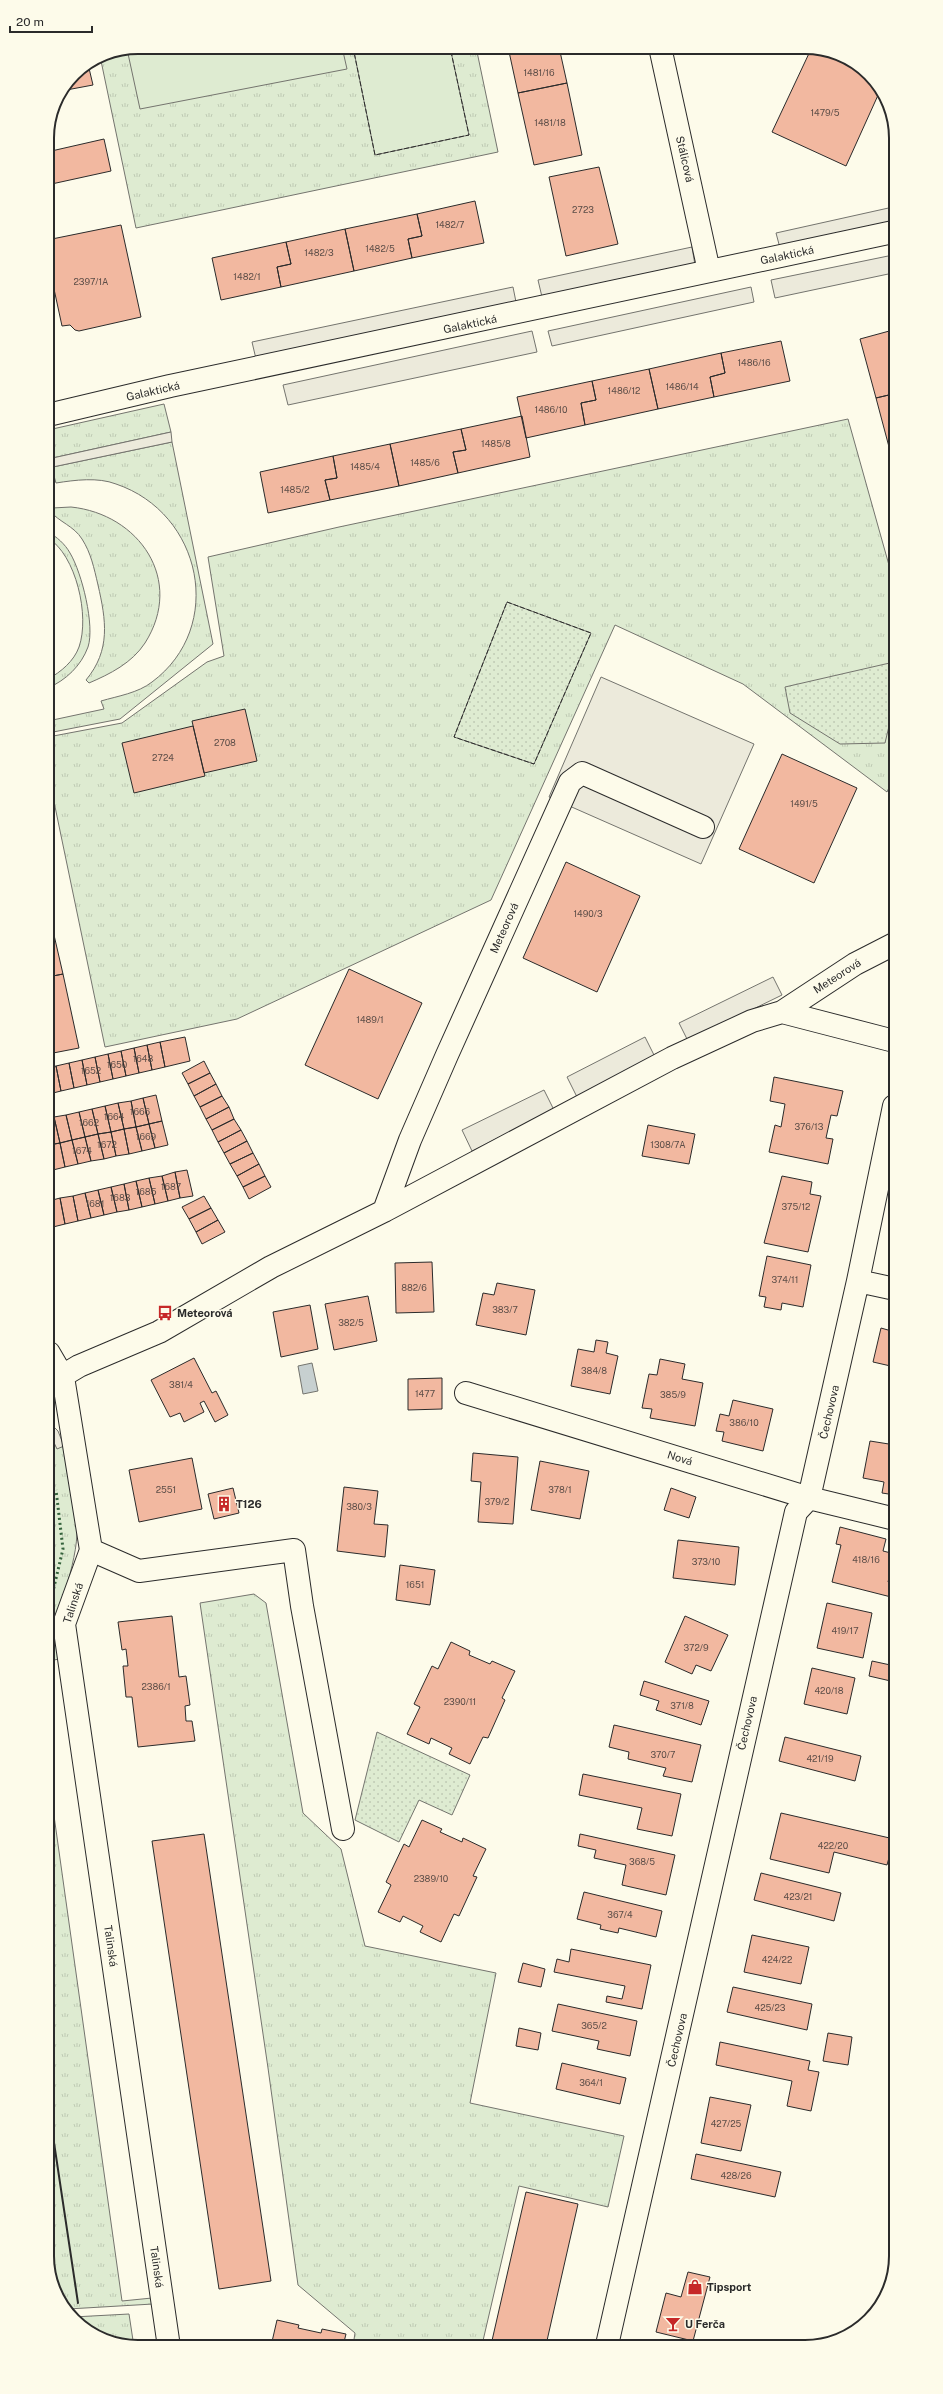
<svg xmlns="http://www.w3.org/2000/svg" width="943" height="2394" viewBox="0 0 943 2394" font-family="'Public Sans',sans-serif">
	<style>
		.grass { fill: url(#grass-tufts); stroke: #74746e }
		.park { fill: url(#park-dots); stroke: #74746e }
		.garden { fill: #deebd1; stroke: #74746e }
		.parking { fill: #eceadb; stroke: #74746e }
		.water { fill: #c7d0d0; stroke: #74746e }
		.building { fill: #f2b8a0; stroke: #2b2b2b }
		.lines { fill: none; stroke-linecap: round; stroke-linejoin: round }
		.street-casing { stroke: #2b2b2b; stroke-width: 24 }
		.street { stroke: #fdfbea; stroke-width: 22 }
		.hedge { stroke: #34623c; stroke-width: 3; stroke-dasharray: 2 3; stroke-linecap: butt }
		.fence { stroke: #2b2b2b; stroke-width: 1; stroke-dasharray: 5 2; stroke-linecap: butt }
		.wall { stroke: #2b2b2b; stroke-width: 2 }
		.labels { text-anchor: middle; stroke-width: 3; stroke-linejoin: round; paint-order: stroke }
		.number-label { font-size: 9px; fill: #5d4e48 }
		.street-label { font-size: 11px; fill: #2b2b2b; stroke: #fdfbea }
		.poi-label { font-size: 11px; font-weight: bold; fill: #2b2b2b; stroke: #fdfbea; text-anchor: start }
		.rim { fill: none; stroke: #2b2b2b; stroke-width: 2 }
	</style>
	<defs>
		<pattern id="grass-tufts" width="24" height="20" patternUnits="userSpaceOnUse"><rect width="24" height="20" fill="#deebd1"/><path d="M3 7l-1-3M5 7V3M7 7l1-3M15 17l-1-3M17 17v-4M19 17l1-3" fill="none" stroke="#bfcab4"/></pattern>
		<pattern id="park-dots" width="8" height="8" patternUnits="userSpaceOnUse"><rect width="8" height="8" fill="#deebd1"/><path d="M2 2h.1M6 6h.1" fill="none" stroke="#bfcab4" stroke-width="1.8" stroke-linecap="round"/></pattern>
	</defs>
	<rect width="100%" height="100%" fill="#fdfbea"/>
	<!-- grass -->
	<path class="grass" d="M138,47H476L498,152L136,228L100,56Z
		M164,404L171,432L48,459V430Z
		M848,419L894,583V777L887,792L743,684L615,625L491,900L237,1019L105,1047L48,773V737L122,723L207,662L224,656L208,557L339,527Z
		M172,442L213,644L120,719L48,733V721L104,709L101,701C118,696 138,693 152,682C226,627 202,513 116,484C98,477 75,480 56,483L54,476L48,477V468Z
		M71,507C139,514 185,580 145,643C132,663 110,674 89,683L86,680C111,650 106,620 98,585C94,568 91,553 82,539C74,526 59,522 50,511L52,508Z
		M48,532C57,537 65,544 70,553C82,573 95,626 88,647C81,666 66,680 48,688V679C61,672 74,661 79,647C90,616 76,555 48,538Z
		M49,1432L57,1448L64,1446C69,1475 78,1505 77,1534C75,1576 50,1618 59,1659L49,1661Z
		M254,1594L266,1603L303,1813L341,1849L365,1946L496,1973L470,2103L624,2136L608,2207L519,2186L482,2345L353,2346L355,2333L298,2285L268,2068L200,1603Z
		M49,1780L122,2301L152,2298L153,2304L68,2309L50,2278Z
		M129,2314L134,2347L78,2325L73,2317Z"/>
	<!-- park -->
	<path class="park" d="M507,602L591,633L534,764L454,737Z
		M894,662V705L885,743L840,744L790,713L785,687Z
		M377,1732L470,1775L452,1815L419,1800L399,1842L355,1820Z"/>
	<!-- garden -->
	<path class="garden" d="M138,47H342L347,69L140,109L127,49Z
		M353,47H450L469,135L375,155Z"/>
	<!-- parking -->
	<path class="parking" d="M893,207V223L780,248L776,233Z
		M692,247L695,265L542,297L538,280Z
		M893,255V273L775,298L771,280Z
		M513,287L516,302L256,359L252,342Z
		M751,287L754,302L552,346L548,331Z
		M532,331L537,352L288,405L283,385Z
		M171,432L172,442L48,468V459Z
		M601,677L754,744L701,864L549,797Z
		M773,977L782,995L688,1041L679,1023Z
		M645,1037L655,1057L577,1097L567,1077Z
		M544,1090L554,1110L472,1151L462,1130Z
		M49,1422L58,1431L64,1446L57,1449L49,1432Z"/>
	<!-- water -->
	<path class="water" d="M312,1363L318,1391L303,1394L298,1366Z"/>
	<!-- building -->
	<path class="building" d="M508,47H559L567,83L518,93Z
		M812,47L861,66L879,93L846,166L772,132Z
		M88,64L93,85L61,91L74,73Z
		M567,83L582,155L534,165L518,93Z
		M104,139L111,171L47,185V152Z
		M599,167L618,244L566,256L549,177Z
		M475,201L484,243L412,258L408,239L422,236L417,214Z
		M417,214L422,236L408,239L412,258L354,271L345,229Z
		M121,225L141,317L79,331L75,330L70,325L62,326L54,289L51,290L47,275V240Z
		M345,229L354,271L281,287L277,267L291,264L286,242Z
		M286,242L291,264L277,267L281,287L221,300L212,258Z
		M893,330V394L876,398L860,339Z
		M781,341L790,381L714,397L710,377L725,373L721,353Z
		M721,353L725,373L710,377L714,397L658,409L649,369Z
		M649,369L658,409L585,425L581,403L596,400L592,381Z
		M592,381L596,400L581,403L585,425L526,438L517,397Z
		M893,394V462L876,398Z
		M522,416L530,457L458,473L453,452L466,450L461,429Z
		M461,429L466,450L453,452L458,473L399,486L390,444Z
		M390,444L399,486L330,500L325,480L337,478L333,456Z
		M333,456L337,478L325,480L330,500L268,513L260,472Z
		M245,709L257,761L204,773L192,721Z
		M193,726L205,776L134,793L122,743Z
		M782,754L857,788L814,883L739,849Z
		M566,862L640,896L597,992L523,958Z
		M48,909L63,974L48,977Z
		M349,969L422,1003L378,1099L305,1065Z
		M63,974L79,1048L48,1054V977Z
		M185,1037L190,1061L165,1067L160,1042Z
		M160,1042L165,1067L152,1070L147,1045Z
		M147,1045L152,1070L139,1073L134,1048Z
		M134,1048L139,1073L126,1076L121,1051Z
		M121,1051L126,1076L113,1079L108,1054Z
		M108,1054L113,1079L100,1082L95,1057Z
		M95,1057L100,1082L87,1085L82,1060Z
		M82,1060L87,1085L74,1088L69,1063Z
		M204,1061L210,1073L188,1084L182,1073Z
		M69,1063L74,1088L61,1091L56,1066Z
		M56,1066L61,1091L49,1094L48,1068Z
		M210,1073L216,1084L194,1096L188,1084Z
		M774,1077L843,1091L837,1116L831,1115L826,1138L833,1139L828,1164L769,1152L775,1125L781,1127L785,1104L770,1101Z
		M216,1084L222,1096L200,1107L194,1096Z
		M156,1095L162,1121L149,1124L143,1098Z
		M222,1096L229,1107L206,1119L200,1107Z
		M143,1098L149,1124L136,1127L131,1101Z
		M131,1101L136,1127L124,1129L118,1103Z
		M118,1103L124,1129L111,1132L105,1106Z
		M105,1106L111,1132L98,1134L92,1109Z
		M229,1107L234,1119L212,1130L206,1119Z
		M92,1109L98,1134L85,1137L79,1112Z
		M79,1112L85,1137L72,1140L66,1115Z
		M66,1115L72,1140L60,1143L54,1117Z
		M54,1117L60,1143L49,1145V1118Z
		M234,1119L241,1130L218,1142L212,1130Z
		M162,1121L168,1145L155,1148L149,1124Z
		M149,1124L155,1148L142,1151L136,1127Z
		M648,1125L695,1134L689,1164L642,1156Z
		M136,1127L142,1151L129,1154L124,1129Z
		M124,1129L129,1154L116,1156L111,1132Z
		M241,1130L247,1141L224,1153L218,1142Z
		M111,1132L116,1156L104,1159L98,1134Z
		M98,1134L104,1159L91,1161L85,1137Z
		M85,1137L91,1161L78,1164L72,1140Z
		M72,1140L78,1164L65,1167L60,1143Z
		M247,1141L253,1153L230,1164L224,1153Z
		M60,1143L65,1167L53,1170L49,1145Z
		M49,1153L53,1170L49,1171Z
		M253,1153L259,1164L237,1176L230,1164Z
		M259,1164L265,1176L243,1187L237,1176Z
		M187,1170L193,1196L180,1198L175,1172Z
		M175,1172L180,1198L168,1201L162,1176Z
		M162,1176L168,1201L155,1204L149,1178Z
		M265,1176L271,1187L249,1199L243,1187Z
		M782,1176L812,1182L810,1194L821,1196L808,1252L764,1243Z
		M149,1178L155,1204L142,1207L136,1181Z
		M136,1181L142,1207L129,1210L124,1184Z
		M124,1184L129,1210L117,1212L111,1187Z
		M111,1187L117,1212L104,1215L98,1190Z
		M98,1190L104,1215L91,1218L85,1193Z
		M85,1193L91,1218L78,1221L73,1196Z
		M73,1196L78,1221L65,1224L60,1198Z
		M204,1196L211,1208L189,1219L182,1207Z
		M60,1198L65,1224L53,1227L49,1201Z
		M211,1208L218,1220L196,1232L189,1219Z
		M218,1220L225,1232L202,1244L196,1232Z
		M767,1256L811,1265L803,1307L782,1303L781,1310L764,1307L766,1297L759,1296Z
		M432,1262L434,1312L396,1313L395,1263Z
		M497,1283L535,1290L526,1335L476,1325L483,1293L494,1295Z
		M368,1296L377,1341L334,1350L325,1304Z
		M310,1305L318,1349L281,1357L273,1312Z
		M881,1328L895,1332V1367L873,1362Z
		M596,1340L608,1342L606,1353L618,1356L610,1394L571,1386L578,1349L594,1352Z
		M194,1358L212,1393L216,1391L228,1415L215,1422L204,1401L200,1403L204,1412L184,1422L180,1413L170,1417L151,1380Z
		M660,1359L685,1364L682,1379L703,1383L695,1426L650,1418L652,1409L642,1408L649,1374L657,1375Z
		M442,1378V1409L408,1410V1379Z
		M733,1400L773,1409L763,1451L722,1441L724,1432L716,1431L720,1414L729,1416Z
		M870,1441L895,1445V1495L882,1493L884,1482L863,1478Z
		M473,1453L518,1457L513,1524L478,1522L481,1482L471,1481Z
		M192,1458L202,1509L139,1522L129,1470Z
		M540,1461L589,1471L580,1519L531,1510Z
		M52,1479L54,1492L49,1493V1480Z
		M344,1487L378,1491L374,1524L388,1525L385,1557L337,1551Z
		M233,1488L239,1513L214,1519L208,1494Z
		M671,1488L696,1497L689,1518L664,1510Z
		M840,1527L886,1539L883,1551L895,1554V1567L892,1566L888,1582L895,1584V1598L832,1582L841,1545L836,1544Z
		M678,1540L739,1547L735,1585L673,1578Z
		M400,1565L435,1570L430,1605L396,1600Z
		M827,1603L872,1613L863,1658L817,1648Z
		M172,1616L179,1677L186,1676L190,1705L185,1706L186,1721H192L195,1741L138,1747L132,1697H126L123,1666H128L126,1649L122,1650L118,1622Z
		M685,1616L728,1635L711,1671L696,1665L692,1674L665,1662Z
		M451,1642L470,1651L469,1655L490,1664L492,1661L515,1671L502,1698L505,1700L488,1738L483,1737L470,1764L449,1754L452,1748L431,1738L429,1744L407,1734L420,1707L414,1704L432,1666L438,1669Z
		M872,1661L895,1666V1682L869,1676Z
		M812,1668L855,1678L847,1714L804,1704Z
		M644,1681L709,1701L701,1725L656,1710L659,1701L640,1695Z
		M614,1725L701,1745L692,1782L663,1776L666,1768L628,1759L629,1752L609,1747Z
		M785,1737L861,1756L855,1781L779,1761Z
		M583,1774L681,1794L672,1836L637,1829L642,1808L579,1795Z
		M781,1813L894,1839L887,1865L834,1852L829,1873L770,1859Z
		M422,1820L442,1829L440,1832L462,1842L463,1838L486,1849L473,1876L477,1877L459,1916L454,1914L441,1942L420,1932L423,1926L403,1916L400,1922L378,1912L391,1885L386,1882L404,1844L409,1847Z
		M204,1834L271,2281L219,2289L152,1841Z
		M580,1834L675,1855L666,1895L622,1885L626,1865L594,1858L596,1850L578,1846Z
		M761,1873L841,1893L834,1921L754,1900Z
		M584,1892L662,1911L656,1937L619,1928L618,1933L600,1929L601,1925L577,1919Z
		M752,1935L809,1947L801,1984L744,1972Z
		M571,1949L651,1965L642,2009L606,2002L607,1996L622,1999L625,1986L554,1972L557,1959L569,1962Z
		M523,1963L545,1969L541,1987L518,1982Z
		M733,1987L812,2004L807,2030L727,2012Z
		M558,2004L637,2021L630,2056L597,2049L599,2041L552,2031Z
		M519,2028L541,2033L538,2050L516,2046Z
		M828,2033L852,2037L848,2065L823,2061Z
		M720,2042L810,2061L808,2070L819,2072L811,2111L787,2106L792,2081L716,2065Z
		M562,2063L626,2078L620,2104L556,2089Z
		M710,2097L751,2105L741,2151L701,2143Z
		M696,2154L781,2172L775,2197L691,2179Z
		M526,2192L578,2204L546,2345H491Z
		M688,2272L710,2277L693,2341L656,2332L666,2293L681,2297Z
		M277,2320L299,2325L298,2328L321,2333L322,2329L346,2334L343,2346H271Z
		M684,2340L693,2341V2344H684Z"/>
	<g class="lines">
		<defs>
			<path id="street" d="M660,47L709,271
				M48,415L170,386L893,232
				M782,1012L894,1041
				M384,1211L410,1140L447,1055L570,782L582,773L703,827
				M858,1281L895,1289
				M49,1353L63,1377L91,1550L64,1624L169,2347
				M49,1384L79,1366L159,1332L271,1267L384,1211L672,1058L752,1021L782,1012L855,964L894,944
				M466,1393L809,1498L895,1519
				M91,1550L139,1571L294,1550L302,1606L343,1829
				M607,2345L796,1512L809,1498L858,1281L894,1106"/>
		</defs>
		<!-- street casing -->
		<use href="#street" class="street-casing"/>
		<!-- street -->
		<use href="#street" class="street"/>
		<!-- hedge -->
		<path class="hedge" d="M49,1608L63,1549L56,1490"/>
		<!-- fence -->
		<path class="fence" d="M353,47L375,155L469,135L450,47
			M507,602L591,633L534,764L454,737Z
			M49,1462L52,1479"/>
		<!-- wall -->
		<path class="wall" d="M50,2116L78,2303"/>
	</g>
	<!-- icons -->
	<defs>
		<symbol id="bus-bare" viewBox="-9 -9 18 18"><path d="M-5-6H5V4H4V6H2V4H-2V6H-4V4H-5ZM-3.5-4V0h7V-4ZM-3.5 1.2v1.5H-2V1.2ZM2 1.2v1.5H3.5V1.2Z" fill="#c62828" stroke="#fdfbea" stroke-width="2.5" paint-order="stroke"/></symbol>
		<symbol id="building-bare" viewBox="-9 -9 18 18"><path d="M-4-6H4V6H1V3H-1V6H-4ZM-2.5-4.3h1.7v1.8h-1.7ZM.8-4.3h1.7v1.8H.8ZM-2.5-1h1.7V.8h-1.7ZM.8-1h1.7V.8H.8Z" fill="#c62828" stroke="#fdfbea" stroke-width="2.5" paint-order="stroke"/></symbol>
		<symbol id="shop-bare" viewBox="-9 -9 18 18"><path d="M-5-2.5h2.3a2.7 3.5 0 0 1 5.4 0H5L5.5 6h-11ZM-1.5-2.5h3a1.5 2.3 0 0 0-3 0Z" fill="#c62828" stroke="#fdfbea" stroke-width="2.5" paint-order="stroke"/></symbol>
		<symbol id="bar-bare" viewBox="-9 -9 18 18"><path d="M-6-5H6L.8 .8V4.5H3.5V6h-7V4.5H-.8V.8Z" fill="#c62828" stroke="#fdfbea" stroke-width="2.5" paint-order="stroke"/></symbol>
	</defs>
	<g fill-rule="evenodd">
		<use href="#bus-bare" x="154" y="1302" width="22" height="22"/>
		<use href="#building-bare" x="213" y="1493" width="22" height="22"/>
		<use href="#shop-bare" x="684" y="2276" width="22" height="22"/>
		<use href="#bar-bare" x="662" y="2313" width="22" height="22"/>
	</g>
	<g class="labels">
		<!-- number labels -->
		<g class="number-label">
			<text x="539" y="76">1481/16</text>
			<text x="825" y="116">1479/5</text>
			<text x="550" y="126">1481/18</text>
			<text x="583" y="213">2723</text>
			<text x="450" y="228">1482/7</text>
			<text x="380" y="252">1482/5</text>
			<text x="319" y="256">1482/3</text>
			<text x="247" y="280">1482/1</text>
			<text x="91" y="285">2397/1A</text>
			<text x="754" y="366">1486/16</text>
			<text x="682" y="390">1486/14</text>
			<text x="624" y="394">1486/12</text>
			<text x="551" y="413">1486/10</text>
			<text x="496" y="447">1485/8</text>
			<text x="425" y="466">1485/6</text>
			<text x="365" y="470">1485/4</text>
			<text x="295" y="493">1485/2</text>
			<text x="225" y="746">2708</text>
			<text x="163" y="761">2724</text>
			<text x="804" y="807">1491/5</text>
			<text x="588" y="917">1490/3</text>
			<text x="370" y="1023">1489/1</text>
			<text x="143" y="1062">1648</text>
			<text x="117" y="1068">1650</text>
			<text x="91" y="1074">1652</text>
			<text x="140" y="1115">1666</text>
			<text x="114" y="1120">1664</text>
			<text x="89" y="1126">1662</text>
			<text x="809" y="1130">376/13</text>
			<text x="146" y="1140">1669</text>
			<text x="107" y="1148">1672</text>
			<text x="668" y="1148">1308/7A</text>
			<text x="82" y="1154">1674</text>
			<text x="171" y="1190">1687</text>
			<text x="146" y="1195">1685</text>
			<text x="120" y="1201">1683</text>
			<text x="95" y="1207">1681</text>
			<text x="796" y="1210">375/12</text>
			<text x="785" y="1283">374/11</text>
			<text x="414" y="1291">882/6</text>
			<text x="505" y="1313">383/7</text>
			<text x="351" y="1326">382/5</text>
			<text x="594" y="1374">384/8</text>
			<text x="181" y="1388">381/4</text>
			<text x="425" y="1397">1477</text>
			<text x="673" y="1398">385/9</text>
			<text x="744" y="1426">386/10</text>
			<text x="166" y="1493">2551</text>
			<text x="560" y="1493">378/1</text>
			<text x="497" y="1505">379/2</text>
			<text x="359" y="1510">380/3</text>
			<text x="866" y="1563">418/16</text>
			<text x="706" y="1565">373/10</text>
			<text x="415" y="1588">1651</text>
			<text x="845" y="1634">419/17</text>
			<text x="696" y="1651">372/9</text>
			<text x="156" y="1690">2386/1</text>
			<text x="829" y="1694">420/18</text>
			<text x="460" y="1705">2390/11</text>
			<text x="682" y="1709">371/8</text>
			<text x="663" y="1758">370/7</text>
			<text x="820" y="1762">421/19</text>
			<text x="833" y="1849">422/20</text>
			<text x="642" y="1865">368/5</text>
			<text x="431" y="1882">2389/10</text>
			<text x="798" y="1900">423/21</text>
			<text x="620" y="1918">367/4</text>
			<text x="777" y="1963">424/22</text>
			<text x="770" y="2011">425/23</text>
			<text x="594" y="2029">365/2</text>
			<text x="591" y="2086">364/1</text>
			<text x="726" y="2127">427/25</text>
			<text x="736" y="2179">428/26</text>
		</g>
		<!-- street labels -->
		<g class="street-label">
			<text transform="translate(685 159) rotate(77)" y="4">Stálicová</text>
			<text transform="translate(787 255) rotate(-12)" y="4">Galaktická</text>
			<text transform="translate(470 324) rotate(-12)" y="4">Galaktická</text>
			<text transform="translate(153 391) rotate(-13)" y="4">Galaktická</text>
			<text transform="translate(504 928) rotate(-66)" y="4">Meteorová</text>
			<text transform="translate(837 976) rotate(-33)" y="4">Meteorová</text>
			<text transform="translate(829 1412) rotate(-77)" y="4">Čechovova</text>
			<text transform="translate(680 1458) rotate(17)" y="4">Nová</text>
			<text transform="translate(73 1603) rotate(-72)" y="4">Talinská</text>
			<text transform="translate(747 1723) rotate(-77)" y="4">Čechovova</text>
			<text transform="translate(111 1946) rotate(82)" y="4">Talinská</text>
			<text transform="translate(677 2040) rotate(-77)" y="4">Čechovova</text>
			<text transform="translate(157 2267) rotate(82)" y="4">Talinská</text>
		</g>
		<!-- poi labels -->
		<g class="poi-label">
			<text x="177" y="1317">Meteorová</text>
			<text x="236" y="1508">T126</text>
			<text x="707" y="2291">Tipsport</text>
			<text x="685" y="2328">U Ferča</text>
		</g>
	</g>
	<!-- crop -->
	<path d="M0 0H943V2394H0ZM138 54H805A84 84 0 0 1 889 138V2256A84 84 0 0 1 805 2340H138A84 84 0 0 1 54 2256V138A84 84 0 0 1 138 54Z" fill="#fdfbea" fill-rule="evenodd"/>
	<path class="rim" d="M138 54H805A84 84 0 0 1 889 138V2256A84 84 0 0 1 805 2340H138A84 84 0 0 1 54 2256V138A84 84 0 0 1 138 54Z"/>
	<!-- scale -->
	<path d="M10 26v6h82v-6" fill="none" stroke="#2b2b2b" stroke-width="2"/>
	<text x="16" y="26" font-size="12" fill="#2b2b2b" stroke="#fdfbea" stroke-width="3" paint-order="stroke">20 m</text>
</svg>
